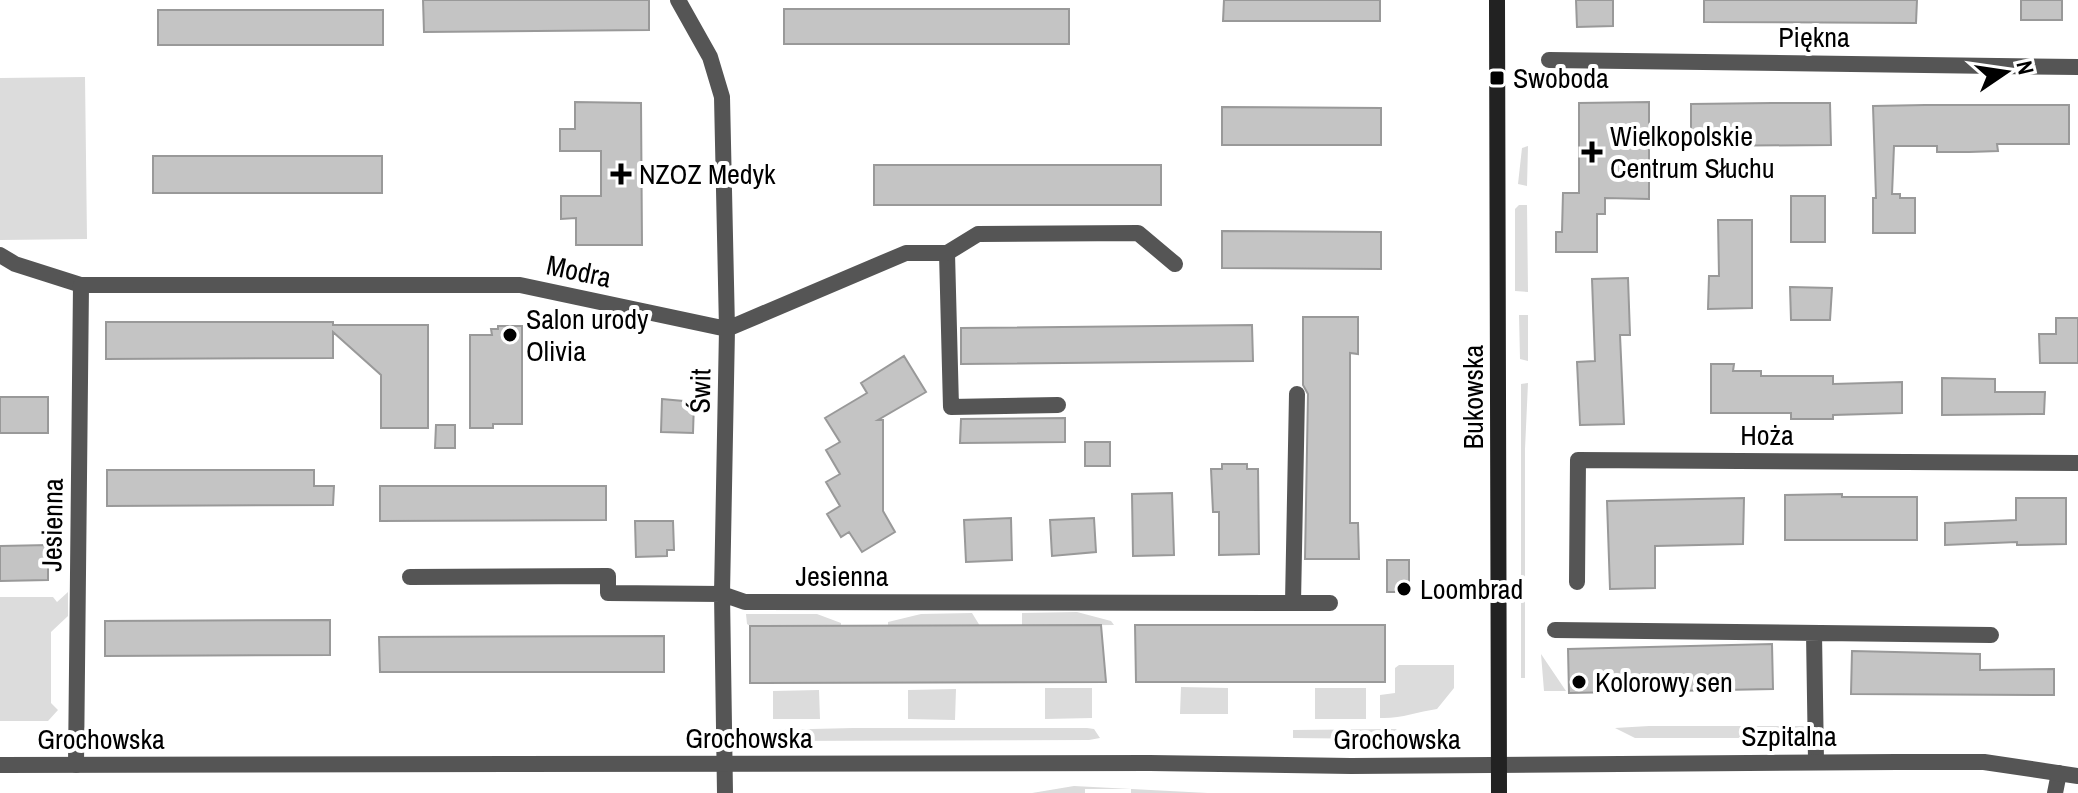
<svg xmlns="http://www.w3.org/2000/svg" width="2078" height="793" viewBox="0 0 2078 793" font-family="'Archivo Narrow',sans-serif">
	<style>
		.green { fill: #dcdcdc }
		.building { fill: #c4c4c4; stroke: #999; stroke-width: 2 }
		.lines { fill: none; stroke-linecap: round; stroke-linejoin: round }
		.service { stroke: #555; stroke-width: 16 }
		.minor { stroke: #555; stroke-width: 16 }
		.tertiary { stroke: #555; stroke-width: 16 }
		.secondary { stroke: #222; stroke-width: 16 }
		.poi-dot { fill: #000; stroke: #fff; stroke-width: 3 }
		.labels { text-anchor: middle; stroke-width: 8; stroke-linejoin: round; paint-order: stroke }
		.street-label { font-size: 28px; fill: #000; stroke: #fff }
		.poi-label { font-size: 28px; fill: #000; stroke: #fff; text-anchor: start }
	</style>
	<rect width="100%" height="100%" fill="#fff"/>
	<!-- green -->
	<path class="green" d="M85,77L87,239L0,240V78Z
		M1528,146L1527,186L1518,184L1522,148Z
		M1519,205H1527L1528,292L1515,291V209Z
		M1519,315H1528V361L1520,359Z
		M1528,383L1525,449V678H1521V384Z
		M68,592V616L51,632V703L58,710L48,721H0V597H53L57,602Z
		M1077,612L1111,621L1114,625L1022,626V613Z
		M972,613L980,626H888V622L921,614Z
		M746,614H817L841,623V626H750L747,624Z
		M1541,654L1566,691H1544Z
		M1399,665H1454V688L1437,709C1417,712 1400,719 1380,718V695L1395,693V668Z
		M1181,687L1228,688V714H1180Z
		M1045,688H1092V718L1045,719Z
		M1315,688H1366V719H1315Z
		M956,689L955,720L908,719V690Z
		M819,690L820,719H773V691Z
		M1649,726H1806L1804,733L1756,738H1635L1615,728Z
		M853,728H1087L1094,729L1100,738L1089,740L770,741V730Z
		M1397,729L1382,739L1293,738V730Z
		M1074,786L1208,793H1131V789H1085V793H1032Z"/>
	<!-- building -->
	<path class="building" d="M423,0H649V30L424,32Z
		M1224,0H1380V21H1223Z
		M1576,0H1613V26L1577,27Z
		M1704,0H1917L1916,23L1704,22Z
		M2021,0H2062V20H2021Z
		M784,9H1069V44H784Z
		M158,10H383V45H158Z
		M575,102L641,103L642,245H576V218L561,219V196H601V151H560V129H575Z
		M1649,102V199L1605,198V214H1597V252H1556V232H1562L1563,193H1579V103Z
		M1772,103H1830L1831,145L1691,146V104Z
		M1925,105H2069V144H1997L1998,151L1969,152H1937V146H1894L1892,194H1900V198H1915V233H1873V198H1876L1873,106Z
		M1222,107L1381,108V145H1222Z
		M153,156H382V193H153Z
		M874,165H1161V205H874Z
		M1791,196H1825V242H1791Z
		M1718,220H1752V308L1708,309L1709,276H1719Z
		M1222,231L1381,232V269L1222,268Z
		M1628,278L1630,335H1620L1624,424L1580,425L1577,362L1595,361L1592,279Z
		M1790,287L1832,288L1830,320H1791Z
		M1303,317H1358V354L1350,353V523H1358L1359,559H1305L1308,394L1303,385Z
		M2056,318H2078V363H2040L2039,334H2056Z
		M106,322H333V325H428V428H381V375L333,332V358L106,359Z
		M1252,325L1253,361L961,364V328Z
		M498,326H522V424H493V428H470V335H492L491,329H498Z
		M904,356L926,392L878,420H883V511L895,532L862,552L849,532L841,537L827,514L840,506L826,482L840,474L826,450L840,442L825,418L867,393L861,383Z
		M1711,364H1734L1733,371H1761V376H1833V384L1902,382V413L1833,415V419H1791V413H1711Z
		M1942,378L1995,379V392H2045L2044,414L1942,415Z
		M0,397H48V433H0Z
		M662,399L694,402L693,433L661,432Z
		M1065,418V442L960,443L961,419Z
		M436,425H455V448H435Z
		M1085,442H1110V466H1085Z
		M1222,464H1247V469H1258L1259,554L1219,555V512H1213L1211,469H1222Z
		M107,470H314V486H334L333,505L107,506Z
		M380,486H606V520L380,521Z
		M1172,493L1174,555L1133,556L1132,494Z
		M1842,494V497H1917V540H1785V495Z
		M1744,498L1743,544L1655,546V588L1610,589L1607,501Z
		M2016,498H2066V544L2017,545V542L1945,545V523L2016,520Z
		M1011,518L1012,560L966,562L964,520Z
		M1094,518L1096,552L1052,556L1050,520Z
		M635,521H673L674,550H667V556L636,557Z
		M48,545V580L0,581V546Z
		M1387,560H1409V592H1387Z
		M330,620V655L105,656V621Z
		M1101,625L1106,682L750,683V626Z
		M1135,625H1385V682H1136Z
		M664,636V672H380L379,637Z
		M1772,644L1773,689L1569,693L1568,649Z
		M1852,651L1980,654V670L2054,669V695L1851,694Z"/>
	<g class="lines">
		<!-- service -->
		<path class="service" d="M947,253L951,407L1058,405
			M0,255L15,264L81,285
			M1555,630L1991,635
			M1814,633L1816,761
			M2055,793L2059,773"/>
		<!-- minor -->
		<path class="minor" d="M678,0L710,57L722,97L727,329L722,594L725,793
			M1549,60L2078,67
			M410,577L608,576V593L722,594L745,602L1293,603L1297,394
			M1577,582L1578,460L2078,463
			M1293,603H1330
			M76,765L81,285H520L727,329L906,253H947L978,234L1138,233L1175,264"/>
		<!-- tertiary -->
		<path class="tertiary" d="M0,765L1150,763L1351,766L1897,762H1984L2078,776"/>
		<!-- secondary -->
		<path class="secondary" d="M1497,0L1499,793"/>
	</g>
	<!-- markers -->
	<g class="poi-dot">
		<rect x="1489" y="70" width="16" height="16" rx="4"/>
		<path d="M1588 140h8v8h8v8h-8v8h-8v-8h-8v-8h8z"/>
		<path d="M617 162h8v8h8v8h-8v8h-8v-8h-8v-8h8z"/>
		<circle cx="510" cy="335" r="8"/>
		<circle cx="1404" cy="589" r="8"/>
		<circle cx="1579" cy="682" r="8"/>
	</g>
	<g class="labels">
		<!-- street labels -->
		<g class="street-label">
			<text x="1814" y="47">Piękna</text>
			<text transform="translate(579 271) rotate(12)" y="10">Modra</text>
			<text transform="translate(700 391) rotate(-89)" y="10">Świt</text>
			<text transform="translate(1473 397) rotate(-90)" y="10">Bukowska</text>
			<text x="1767" y="445">Hoża</text>
			<text transform="translate(52 525) rotate(-89)" y="10">Jesienna</text>
			<text x="842" y="586">Jesienna</text>
			<text x="1789" y="746">Szpitalna</text>
			<text x="749" y="748">Grochowska</text>
			<text x="101" y="749">Grochowska</text>
			<text x="1397" y="749">Grochowska</text>
		</g>
		<!-- poi labels -->
		<g class="poi-label">
			<text x="1513" y="88">Swoboda</text>
			<text x="1610" y="146">Wielkopolskie<tspan x="1610" dy="32">Centrum Słuchu</tspan></text>
			<text x="639" y="184">NZOZ Medyk</text>
			<text x="526" y="329">Salon urody<tspan x="526" dy="32">Olivia</tspan></text>
			<text x="1420" y="599">Loombrad</text>
			<text x="1595" y="692">Kolorowy sen</text>
		</g>
	</g>
	<!-- north arrow -->
	<g transform="translate(2006 72) rotate(77)" stroke="#ffffff" stroke-width="6" paint-order="stroke">
	<path d="M0-6L14 30L0 20L-14 30Z" fill="#000000"/>
	<text y="-12" font-size="22" font-weight="bold" text-anchor="middle" fill="#000000">N</text>
	</g>
</svg>
